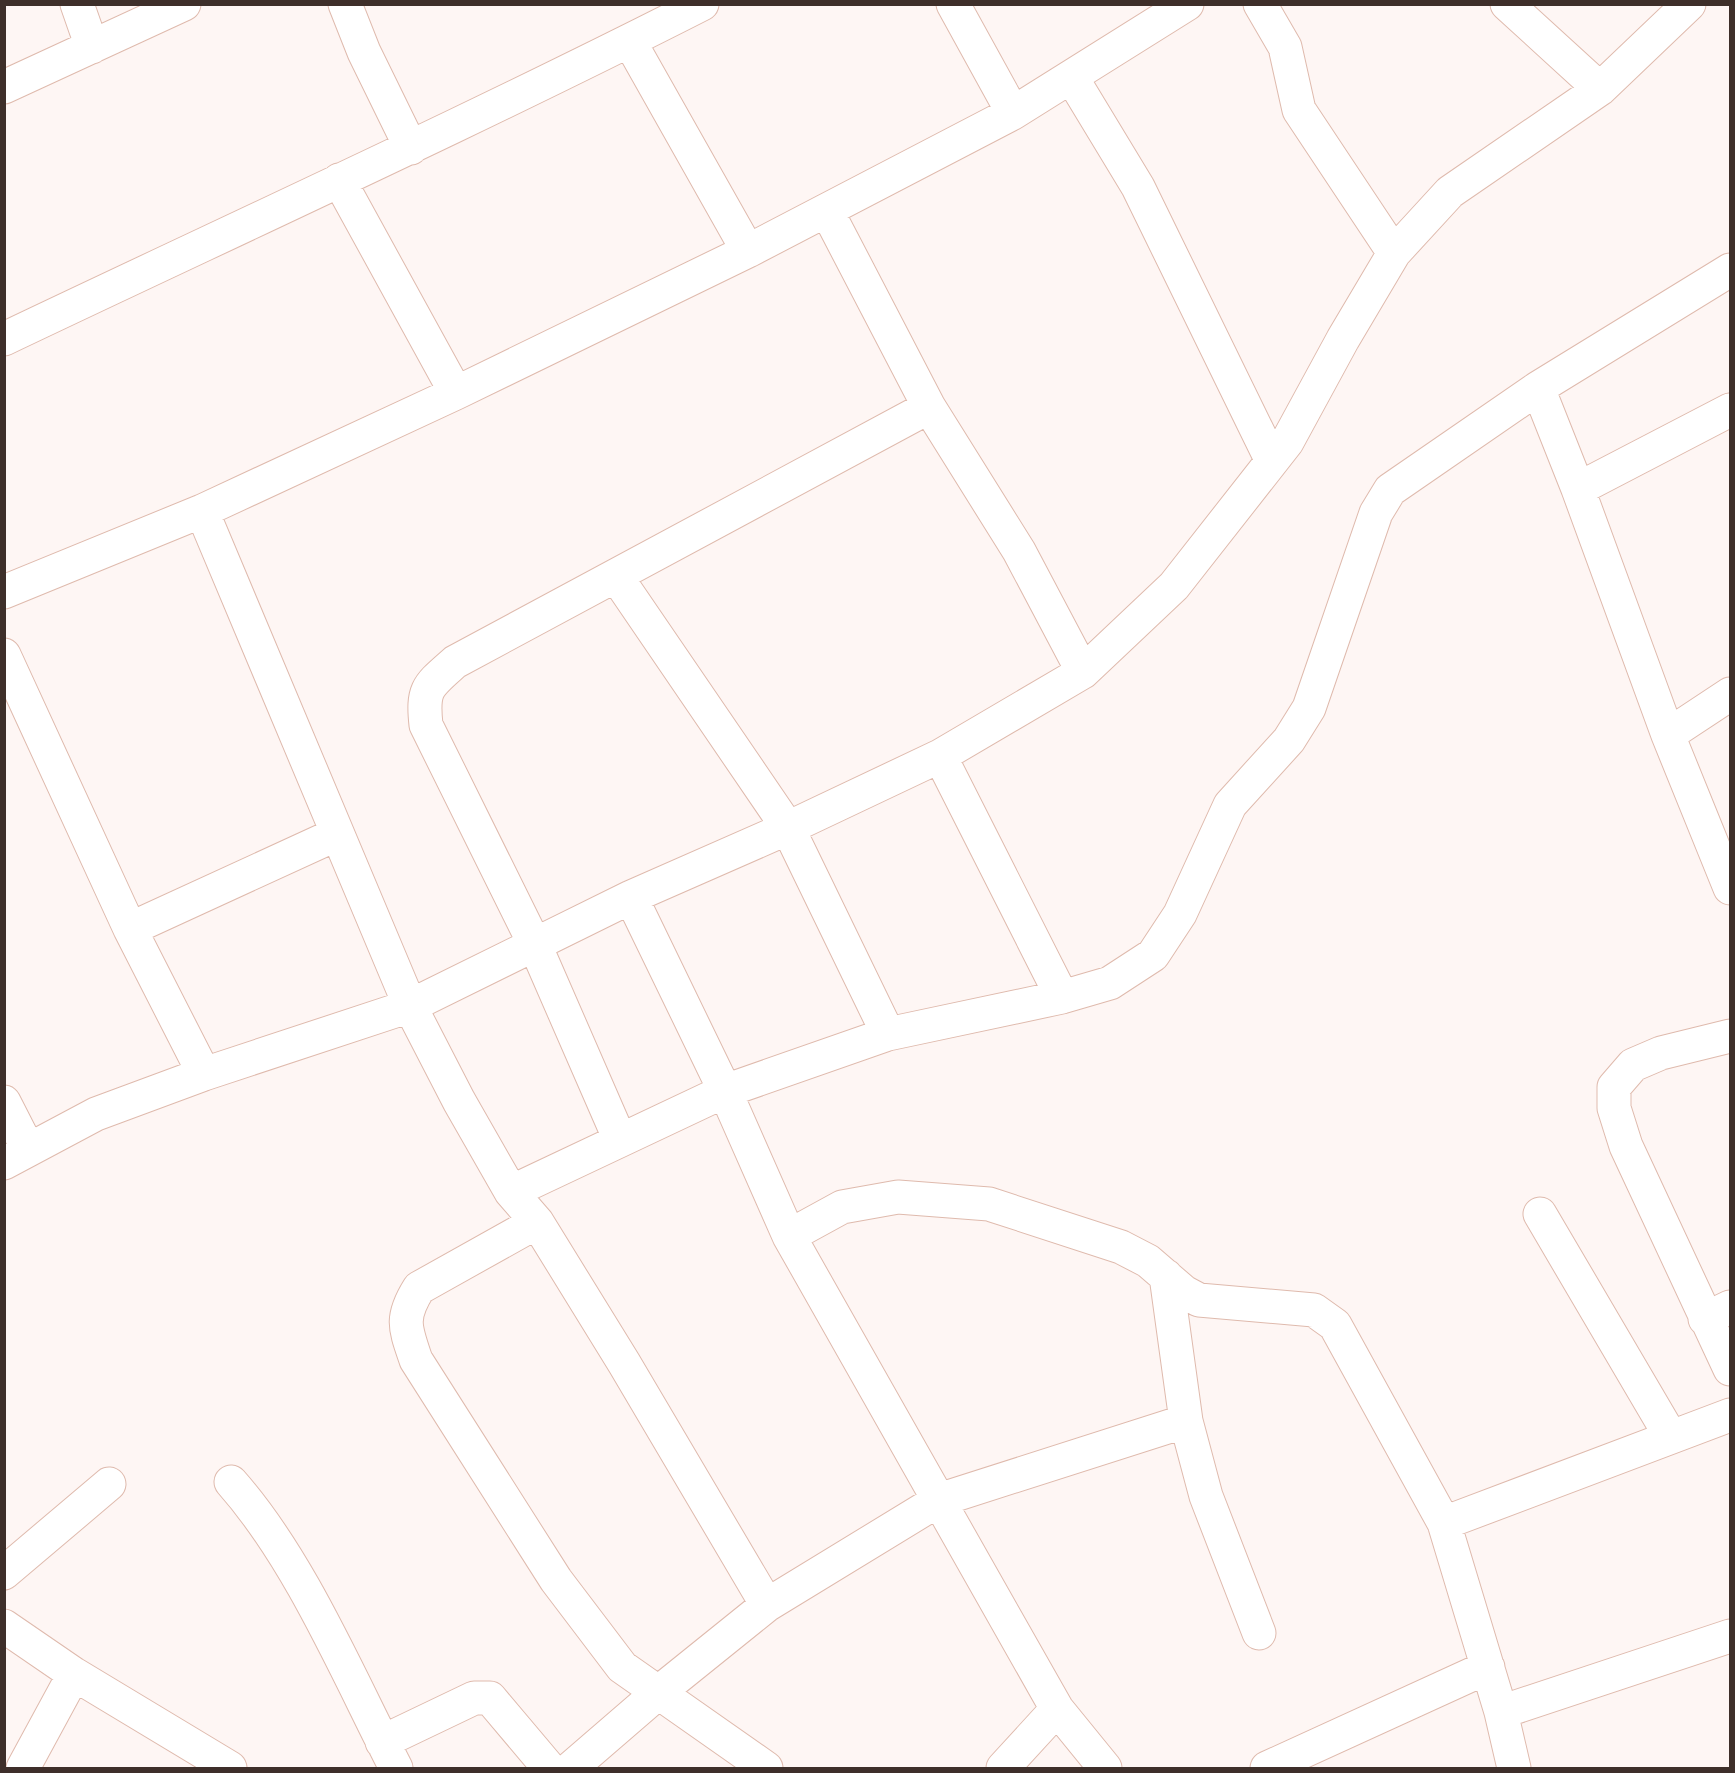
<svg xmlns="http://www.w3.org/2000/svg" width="1735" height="1773" viewBox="0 0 1735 1773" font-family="Rubik,sans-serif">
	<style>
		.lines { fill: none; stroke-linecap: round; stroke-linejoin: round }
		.minor-casing { stroke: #dfbaad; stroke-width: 35 }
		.minor { stroke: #fff; stroke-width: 33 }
	</style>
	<rect width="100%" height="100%" fill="#fef6f4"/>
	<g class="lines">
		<defs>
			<path id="minor" d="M77,4L92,47
				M345,4L364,52L411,148
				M953,4L1013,113
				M1260,4L1285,47L1299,110L1394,253
				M1507,4L1600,89
				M630,42L748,251
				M1072,78L1138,187L1272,461
				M4,87L184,4
				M339,180L456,393
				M827,211L929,407L1019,551L1083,672
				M4,339C237,228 472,121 702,4
				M1538,388L1578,489L1668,735L1730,888
				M1578,489L1730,410
				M202,511L410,1006L459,1101L511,1192L537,1222L624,1363L767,1605
				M616,576L788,828L888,1034
				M4,592L202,511L456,393L748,251L1013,113L1187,4
				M4,655L130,929L204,1074
				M1668,735L1730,694
				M940,756L1062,997
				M631,897L725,1091L789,1236L1057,1709L1105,1768
				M130,929L337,834
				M1730,1036L1661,1053L1633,1065L1614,1087V1108L1626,1146L1730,1369
				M4,1102L28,1149
				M620,1140L535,945L426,725C422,688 428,686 455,662L929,407
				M4,1163L96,1114L204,1074L410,1006L631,897L788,828L940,756L1083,672L1174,586L1287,442L1343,339L1394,253L1450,192L1600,89L1689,4
				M511,1192L725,1091L888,1034L1062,997L1110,983L1153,955L1180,914L1230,805L1289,740L1309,708L1376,513L1390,490L1538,388L1730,270
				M1540,1214L1671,1437
				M537,1222L419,1288C400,1318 405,1328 416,1360L556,1580L622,1667L766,1768
				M789,1236L842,1207L898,1197L989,1204L1121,1247L1148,1261L1184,1292L1199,1300L1314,1310L1335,1325L1444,1523L1501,1712L1514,1768
				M1166,1276L1186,1421L1206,1496L1259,1633
				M1705,1319L1730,1307
				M231,1482C300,1560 348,1675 396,1768
				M1444,1523L1730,1415
				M4,1573L109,1484
				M4,1626L74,1674L230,1768
				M1501,1712L1730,1636
				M382,1742L474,1698H490L549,1768
				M23,1768L74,1674
				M571,1768L659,1692L767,1605L939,1500L1186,1421
				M1003,1768L1057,1709
				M1267,1768L1488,1667"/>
		</defs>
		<!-- minor casing -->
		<use href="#minor" class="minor-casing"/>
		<!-- minor -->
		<use href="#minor" class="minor"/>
	</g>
	<!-- border -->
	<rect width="1735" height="1773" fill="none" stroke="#3e2f2a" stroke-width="12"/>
</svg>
